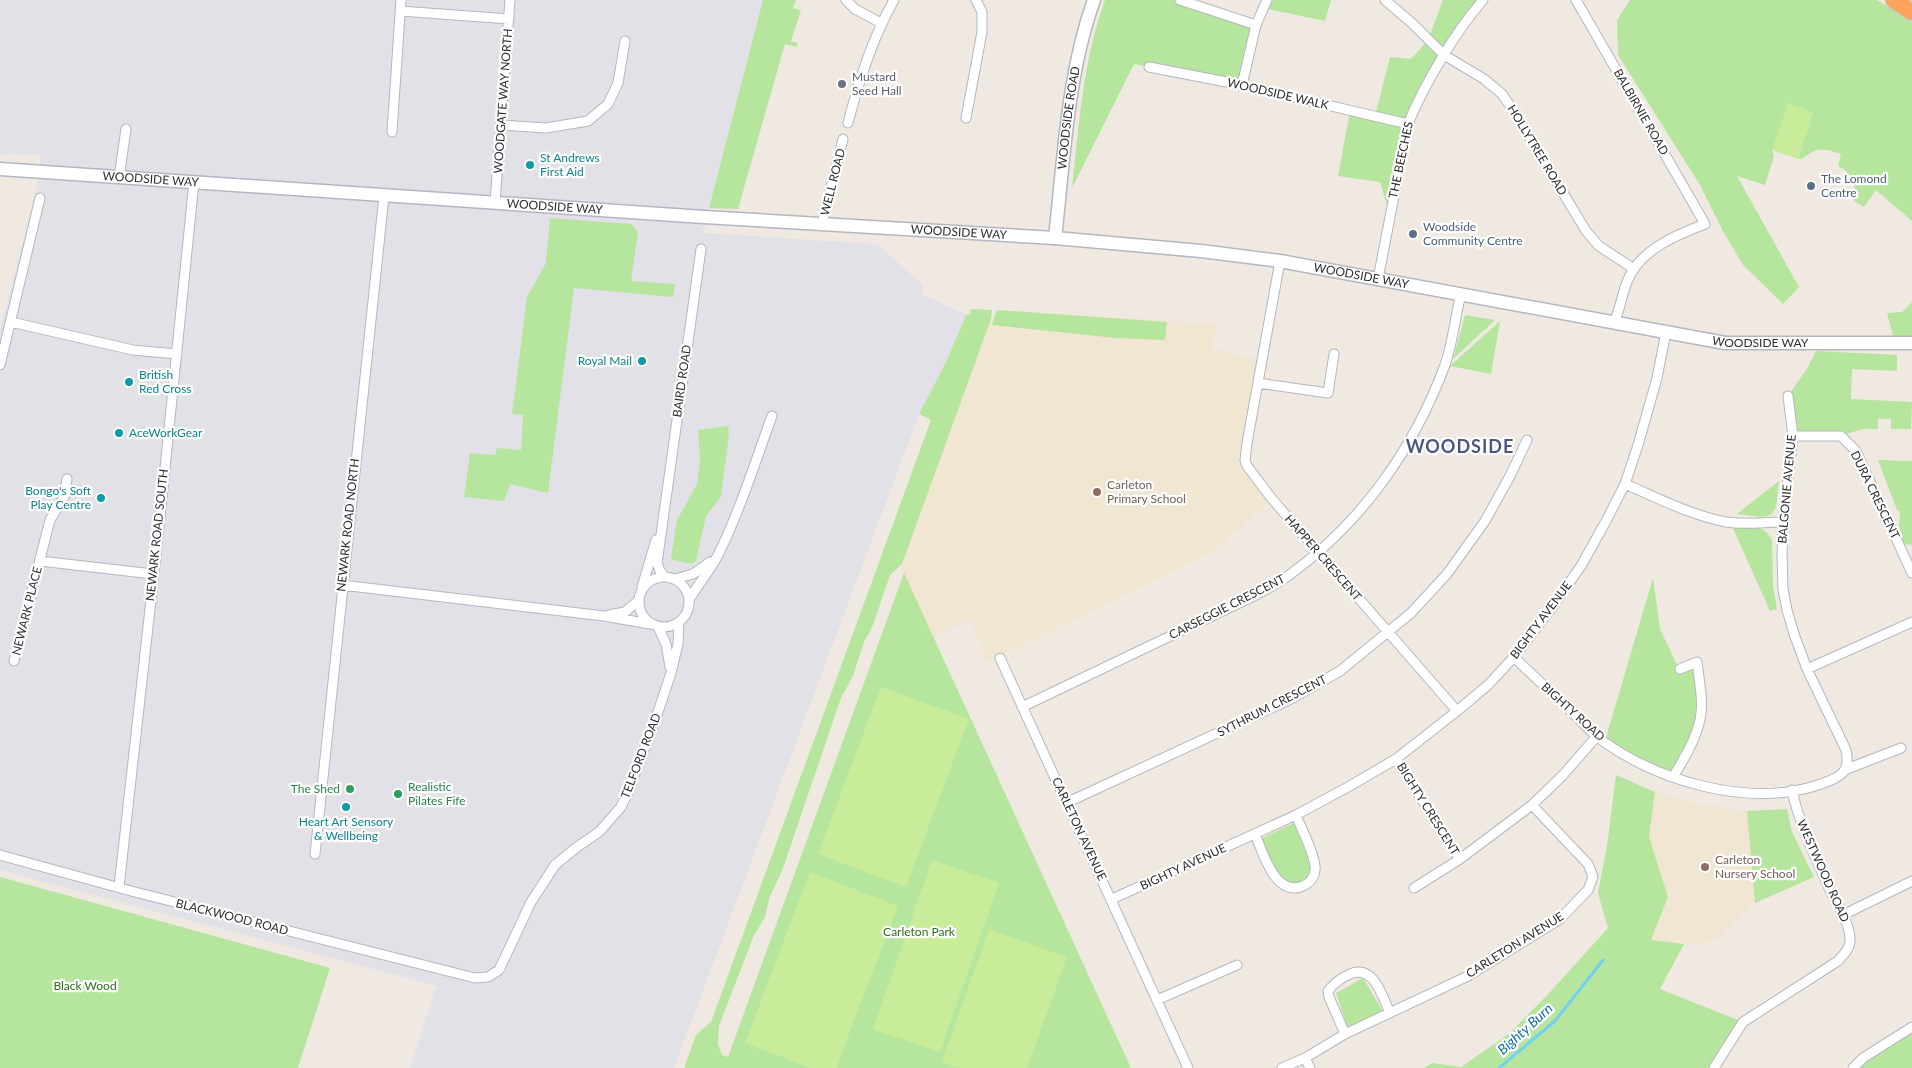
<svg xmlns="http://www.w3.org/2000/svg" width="1912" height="1068" viewBox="0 0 1912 1068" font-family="Lato,sans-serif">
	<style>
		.industrial { fill: #e3e1e8 }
		.education { fill: #f0e6d1 }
		.green { fill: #b6e59e }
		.pitch { fill: #c9ec9a }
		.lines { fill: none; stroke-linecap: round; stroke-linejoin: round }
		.stream { stroke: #75cff0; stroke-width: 3 }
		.street-casing { stroke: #b4b7c1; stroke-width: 11 }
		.secondary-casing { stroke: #b4b7c1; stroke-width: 15 }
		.highway-casing { stroke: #c9c9c9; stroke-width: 19 }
		.street { stroke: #fff; stroke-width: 9 }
		.secondary { stroke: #fff; stroke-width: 12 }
		.highway { stroke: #ffa35c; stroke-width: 16 }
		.worship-dot { fill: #6b7280; stroke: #fff; stroke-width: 2 }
		.culture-dot { fill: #0f9aa8; stroke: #fff; stroke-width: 2 }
		.service-dot { fill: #5c6f8a; stroke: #fff; stroke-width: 2 }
		.education-dot { fill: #8d6e63; stroke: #fff; stroke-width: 2 }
		.leisure-dot { fill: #2e9e5b; stroke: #fff; stroke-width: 2 }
		.labels { text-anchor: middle; stroke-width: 4.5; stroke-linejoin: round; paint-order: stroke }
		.worship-label { font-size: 12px; fill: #5b616d; stroke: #fff; text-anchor: start }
		.street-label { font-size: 12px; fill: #2e2e2e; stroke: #fff }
		.culture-label { font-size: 12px; fill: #0d838f; stroke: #fff; text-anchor: start }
		.service-label { font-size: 12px; fill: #4e5e75; stroke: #fff; text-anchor: start }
		.education-label { font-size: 12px; fill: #785e54; stroke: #fff; text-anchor: start }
		.leisure-label { font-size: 12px; fill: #27864d; stroke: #fff; text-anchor: start }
		.park-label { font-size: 12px; fill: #2c6e1b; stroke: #fff }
		.water-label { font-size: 14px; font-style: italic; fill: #0d6fa3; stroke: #fff }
		.district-label { font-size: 18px; font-weight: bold; letter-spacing: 1px; fill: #4d5680; stroke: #fff }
	</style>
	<rect width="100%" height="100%" fill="#efe9e1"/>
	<!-- industrial -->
	<path class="industrial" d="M0,0H763L703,233L877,244L923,285L922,294L966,315L946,362L919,414L674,1068H410L437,986L0,870V330L37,187L41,155L0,154Z"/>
	<!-- education -->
	<path class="education" d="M997,310L1216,324L1212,349L1262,361L1245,460L1272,499L1217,549L987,662L971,619L933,637L900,567L991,319Z
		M1655,792L1706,806L1747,811L1755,903L1718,938L1702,944H1684L1651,940L1668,897L1649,837Z"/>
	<!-- green -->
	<path class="green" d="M763,0H796L793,8L801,10L791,41L798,43L797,47L785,44L738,209L709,208Z
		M1105,0H1180L1256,25L1242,85L1134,64L1072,188C1079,125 1083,60 1105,0Z
		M1267,0H1331L1325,21L1263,8Z
		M1443,0H1483L1413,110L1390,216L1380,182L1338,176L1350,111L1375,116L1390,57L1411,59L1428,40Z
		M1630,0H1877L1912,22V221L1876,190L1864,207L1854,201C1857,186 1853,173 1838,166L1841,154C1830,150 1819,146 1809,154C1804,157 1803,159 1798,159L1813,112L1772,150L1774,156L1765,185L1737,176L1799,287L1783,304L1743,265L1723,231L1700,185L1618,55L1617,20Z
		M550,218L631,224L638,232L631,281L675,284L673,297L574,288L548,493L510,484L504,501L464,497L470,453L495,455L497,448L521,450L523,415L512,414L527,297L546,263Z
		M1912,302V336H1893L1887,313L1902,312Z
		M971,309L992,310L991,319L902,564L890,575L873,625L864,642L853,676L841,698L782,871L770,896L765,917L754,935L719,1026L718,1044L722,1055L728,1057L904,573L1131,1068H684L696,1035L711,1022L931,420L919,414L946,362L966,315H970Z
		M997,310L1167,322L1165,340L1116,338L992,325Z
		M1465,315L1495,320L1453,359Z
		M1500,321L1491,374L1450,366Z
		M1816,351L1897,355V371L1852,369L1851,399L1912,402L1911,429H1891V419H1878V429H1862L1841,436H1793L1788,396L1808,367Z
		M728,426L729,434L721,497L706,516L696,561L692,564L673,560L671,557L677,520L697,484L700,462L698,430Z
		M1878,460L1912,461V545L1898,543L1900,511L1897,510Z
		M1779,481L1776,507L1771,515L1761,517L1737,514Z
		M1734,525C1749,527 1766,524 1772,541L1773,586L1777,609L1770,611L1732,526Z
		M1653,578L1660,629L1679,669L1697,662L1700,719L1673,777L1605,741Z
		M1616,775L1655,792L1649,837L1668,897L1651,940L1684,944L1660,989L1743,1022L1714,1068H1424L1432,1063L1461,1067L1510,1033L1552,990L1608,928L1598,893L1607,846Z
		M1787,809L1792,832L1814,877L1755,903L1747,811Z
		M1294,823C1299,836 1308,850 1310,864C1311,871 1308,877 1302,881C1279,894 1267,854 1260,839Z
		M0,877L330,968L298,1068H0Z
		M1363,978L1383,1012L1348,1029L1336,993Z
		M1912,1027V1068H1853Z"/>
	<!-- pitch -->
	<path class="pitch" d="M1788,103L1813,112L1798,159L1772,150Z
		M881,687L969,719L906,887L818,854Z
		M932,860L999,883L940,1052L873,1029Z
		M810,872L898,906L836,1068H810L745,1043Z
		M989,929L1067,957L1027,1068H958L942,1062Z"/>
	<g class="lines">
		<!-- stream -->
		<path class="stream" d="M1499,1068L1555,1021L1603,960"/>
		<defs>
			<path id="street" d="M846,0L855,9L881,23
				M1180,0L1256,25
				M1385,0L1413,24L1444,55L1484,79L1502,94L1515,113L1586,231L1599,246L1634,269
				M1576,0L1705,224C1676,235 1639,250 1627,282C1622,295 1620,309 1614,323
				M400,11L509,19
				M1149,67L1242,85L1408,124
				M1242,85L1256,25L1267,0
				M966,118L982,32V12L976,0
				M848,123C859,80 872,39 894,0
				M501,125L546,128L588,121L608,104L618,83L625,41
				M392,132L401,0
				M119,178L126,129
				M495,202L510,0
				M822,224L843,139
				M1280,261L1247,443L1245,460L1247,466L1272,499L1457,711
				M1378,279L1408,124C1424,85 1455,32 1483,0
				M11,322L133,350L177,354
				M0,365L40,198
				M1258,383L1328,393L1334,354
				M1793,436H1841L1856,451L1912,573
				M1625,484C1658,498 1690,515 1726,522C1744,525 1765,522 1783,522
				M40,561L153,574
				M639 602a25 25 0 1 1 50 0a25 25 0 1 1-50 0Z
				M665,577L660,571L657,563L701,249
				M675,579L693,574L710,562
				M342,585L604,616L650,624
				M642,587L656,540
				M689,600C698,584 710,571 718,555C740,511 755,462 772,416
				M609,615L625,612L638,601
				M658,627L666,644L670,667
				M1514,657C1532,675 1551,692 1569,709C1578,718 1587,728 1596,736C1655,781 1749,809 1821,784C1840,777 1851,773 1846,750L1807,669L1794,634L1787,610L1783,589L1782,555L1783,522L1793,436L1788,396
				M1000,658L1188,1068
				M14,661L50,520L64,497L67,479
				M1807,669L1912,622
				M1022,707L1256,595C1268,588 1281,582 1292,573C1363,521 1414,448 1445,365C1453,342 1455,317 1461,294
				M1396,759L1460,859
				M1847,769L1901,748
				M1673,777C1684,759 1695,741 1700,720C1704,702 1699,680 1697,662L1680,669
				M1066,803L1291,699L1340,671L1411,613L1447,574L1485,521L1510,476L1527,440
				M1255,834C1263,853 1276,900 1305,885C1312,881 1316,874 1315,866C1313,849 1302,831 1296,815
				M315,854L384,196
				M0,855L131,891L475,978L488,977L499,970L531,902L555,865L577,847L599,832L621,807L628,792L656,718L671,673L678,644L679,623
				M119,887L158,537L194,182
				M1414,888L1460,859L1532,805L1563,775L1597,736
				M1112,899L1296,815L1348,787L1396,759L1457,711L1488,685L1514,657L1550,610L1581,566L1605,523L1625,484L1638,445L1657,378L1666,332
				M1843,915L1912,881
				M1157,1000L1237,965
				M1345,1034L1329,997L1328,991C1334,983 1341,978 1350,974C1374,964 1382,996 1390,1013
				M1305,1058L1310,1068
				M1282,1068L1305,1058L1345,1034L1468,976L1560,919L1588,890L1593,877L1588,864L1532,805
				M1714,1068L1743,1022L1838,961C1843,955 1849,950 1850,942C1851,923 1836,904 1829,888C1815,856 1799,824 1792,790
				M1853,1068L1863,1058L1912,1027"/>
			<g id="secondary">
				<path id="s1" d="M0,169L704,217L1055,238L1201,251L1280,261L1725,343H1912"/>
				<path id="s2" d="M1055,238C1064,159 1067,75 1094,0"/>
			</g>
			<path id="highway" d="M1894,0L1912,12"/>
		</defs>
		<!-- street casing -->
		<use href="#street" class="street-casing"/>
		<!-- secondary casing -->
		<use href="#secondary" class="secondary-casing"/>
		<!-- highway casing -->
		<use href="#highway" class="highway-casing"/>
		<!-- street -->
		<use href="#street" class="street"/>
		<!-- secondary -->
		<use href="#secondary" class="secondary"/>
		<!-- highway -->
		<use href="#highway" class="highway"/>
	</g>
	<!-- markers -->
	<circle class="worship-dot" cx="842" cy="84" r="5"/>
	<g class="culture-dot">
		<circle cx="530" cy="165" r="5"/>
		<circle cx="642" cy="361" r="5"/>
		<circle cx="129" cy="382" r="5"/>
		<circle cx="119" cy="433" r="5"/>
		<circle cx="101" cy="498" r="5"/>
		<circle cx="346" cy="807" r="5"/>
	</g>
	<g class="service-dot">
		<circle cx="1811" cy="186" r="5"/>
		<circle cx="1413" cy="234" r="5"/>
	</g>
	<g class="education-dot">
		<circle cx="1097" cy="492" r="5"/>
		<circle cx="1705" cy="867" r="5"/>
	</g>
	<g class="leisure-dot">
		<circle cx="350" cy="789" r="5"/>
		<circle cx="398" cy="794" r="5"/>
	</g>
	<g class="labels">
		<!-- worship labels -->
		<g class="worship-label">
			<text x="852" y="81">Mustard<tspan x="852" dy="14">Seed Hall</tspan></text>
		</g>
		<!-- street labels -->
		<g class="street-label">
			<text transform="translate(1278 94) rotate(13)" y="4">WOODSIDE WALK</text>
			<text transform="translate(503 101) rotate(-86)" y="4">WOODGATE WAY NORTH</text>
			<text transform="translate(1641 112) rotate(60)" y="4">BALBIRNIE ROAD</text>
			<text dy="4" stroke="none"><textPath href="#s2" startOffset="121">WOODSIDE ROAD</textPath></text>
			<text transform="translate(1537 150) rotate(59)" y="4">HOLLYTREE ROAD</text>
			<text transform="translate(1401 160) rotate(-78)" y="4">THE BEECHES</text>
			<text dy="4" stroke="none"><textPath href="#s1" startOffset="151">WOODSIDE WAY</textPath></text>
			<text transform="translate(833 182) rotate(-76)" y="4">WELL ROAD</text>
			<text dy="4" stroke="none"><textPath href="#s1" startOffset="556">WOODSIDE WAY</textPath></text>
			<text dy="4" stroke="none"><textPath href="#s1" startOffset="961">WOODSIDE WAY</textPath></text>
			<text dy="4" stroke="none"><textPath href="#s1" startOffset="1366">WOODSIDE WAY</textPath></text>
			<text dy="4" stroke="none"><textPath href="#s1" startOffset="1771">WOODSIDE WAY</textPath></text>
			<text transform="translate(682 381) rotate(-82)" y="4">BAIRD ROAD</text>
			<text transform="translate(1787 489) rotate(-85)" y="4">BALGONIE AVENUE</text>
			<text transform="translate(1875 495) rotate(64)" y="4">DURA CRESCENT</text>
			<text transform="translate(348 525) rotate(-84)" y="4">NEWARK ROAD NORTH</text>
			<text transform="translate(157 535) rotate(-84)" y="4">NEWARK ROAD SOUTH</text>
			<text transform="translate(1323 558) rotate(49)" y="4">HAPPER CRESCENT</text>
			<text transform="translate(1227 607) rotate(-27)" y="4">CARSEGGIE CRESCENT</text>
			<text transform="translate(27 611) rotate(-76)" y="4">NEWARK PLACE</text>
			<text transform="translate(1541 620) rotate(-53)" y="4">BIGHTY AVENUE</text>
			<text transform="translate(1272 706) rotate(-27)" y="4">SYTHRUM CRESCENT</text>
			<text transform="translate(1573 712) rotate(42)" y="4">BIGHTY ROAD</text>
			<text transform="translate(641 756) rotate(-69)" y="4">TELFORD ROAD</text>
			<text transform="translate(1428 809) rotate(58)" y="4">BIGHTY CRESCENT</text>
			<text transform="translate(1079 829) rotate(65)" y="4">CARLETON AVENUE</text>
			<text transform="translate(1183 867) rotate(-25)" y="4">BIGHTY AVENUE</text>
			<text transform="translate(1823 871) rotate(66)" y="4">WESTWOOD ROAD</text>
			<text transform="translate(232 917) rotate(14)" y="4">BLACKWOOD ROAD</text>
			<text transform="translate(1515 945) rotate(-32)" y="4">CARLETON AVENUE</text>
		</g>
		<!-- culture labels -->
		<g class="culture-label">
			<text x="540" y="162">St Andrews<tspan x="540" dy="14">First Aid</tspan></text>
			<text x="632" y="365" text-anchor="end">Royal Mail</text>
			<text x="139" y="379">British<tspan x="139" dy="14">Red Cross</tspan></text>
			<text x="129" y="437">AceWorkGear</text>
			<text x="91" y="495" text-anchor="end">Bongo's Soft<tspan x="91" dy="14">Play Centre</tspan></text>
			<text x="346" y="826" text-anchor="middle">Heart Art Sensory<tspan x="346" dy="14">&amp; Wellbeing</tspan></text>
		</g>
		<!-- service labels -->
		<g class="service-label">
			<text x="1821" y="183">The Lomond<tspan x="1821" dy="14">Centre</tspan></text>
			<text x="1423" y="231">Woodside<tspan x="1423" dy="14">Community Centre</tspan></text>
		</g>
		<!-- education labels -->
		<g class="education-label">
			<text x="1107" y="489">Carleton<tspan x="1107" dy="14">Primary School</tspan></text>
			<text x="1715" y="864">Carleton<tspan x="1715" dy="14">Nursery School</tspan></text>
		</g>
		<!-- leisure labels -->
		<g class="leisure-label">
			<text x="408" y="791">Realistic<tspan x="408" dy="14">Pilates Fife</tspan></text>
			<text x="340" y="793" text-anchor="end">The Shed</text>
		</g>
		<!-- park labels -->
		<g class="park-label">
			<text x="919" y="936">Carleton Park</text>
			<text x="85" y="990">Black Wood</text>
		</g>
		<!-- water labels -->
		<g class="water-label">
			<text transform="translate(1525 1029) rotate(-42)" y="5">Bighty Burn</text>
		</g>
		<!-- district labels -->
		<g class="district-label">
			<text x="1460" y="453">WOODSIDE</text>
		</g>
	</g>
</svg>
